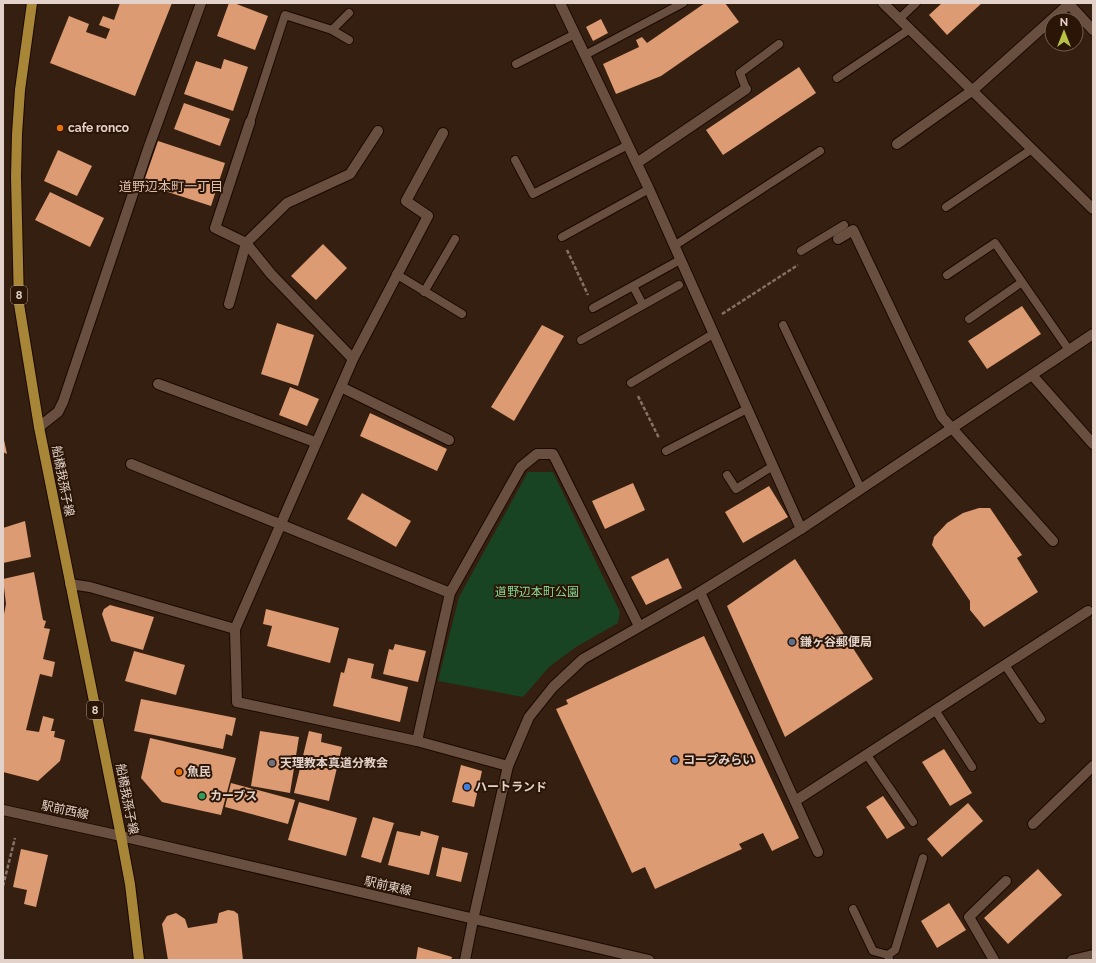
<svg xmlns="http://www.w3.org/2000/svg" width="1096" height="963" viewBox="0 0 1096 963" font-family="Raleway,'Noto Sans JP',sans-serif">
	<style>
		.green { fill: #194423 }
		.building { fill: #dc9b72 }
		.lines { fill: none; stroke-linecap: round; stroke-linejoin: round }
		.service-casing { stroke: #1b0800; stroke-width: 10 }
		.minor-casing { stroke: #1b0800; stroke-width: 12 }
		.tertiary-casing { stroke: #1b0800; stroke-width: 12 }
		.primary-casing { stroke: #1b0800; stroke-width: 12 }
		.path { stroke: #857266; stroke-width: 2.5; stroke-dasharray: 4 2; stroke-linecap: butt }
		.service { stroke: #684f3f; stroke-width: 8 }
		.minor { stroke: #684f3f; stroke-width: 10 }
		.tertiary { stroke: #684f3f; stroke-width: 10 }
		.primary { stroke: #a88637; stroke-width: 10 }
		.food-dot { fill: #e8710a; stroke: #2b1507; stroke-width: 1.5 }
		.service-dot { fill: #5c6f8a; stroke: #2b1507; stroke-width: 1.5 }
		.shop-dot { fill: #3f7fe0; stroke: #2b1507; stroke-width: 1.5 }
		.worship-dot { fill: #6b7280; stroke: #2b1507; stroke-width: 1.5 }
		.leisure-dot { fill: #2e9e5b; stroke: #2b1507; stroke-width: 1.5 }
		.labels { text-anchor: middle; stroke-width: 4; stroke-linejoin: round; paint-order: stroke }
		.shield { fill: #2b1507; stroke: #ab998f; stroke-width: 1 }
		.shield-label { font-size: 11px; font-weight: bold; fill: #e2d2c9 }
		.poi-label { font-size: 12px; font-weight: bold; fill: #e2d2c9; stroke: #2b1507; text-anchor: start }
		.street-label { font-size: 12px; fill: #e2d2c9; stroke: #2b1507 }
		.park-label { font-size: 12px; fill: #84d793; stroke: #2b1507 }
		.neighbourhood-label { font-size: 13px; fill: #dabcaa; stroke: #2b1507 }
	</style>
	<rect width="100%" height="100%" fill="#351f10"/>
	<!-- green -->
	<path class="green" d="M528,472H553L620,612L618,623L576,647L549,667L523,697L438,681L459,597Z"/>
	<!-- building -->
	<path class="building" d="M120,3H172L135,96L50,63L69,16L89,24L86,32L106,39L110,29L99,25L103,16L114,20Z
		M229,3H234L268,16L255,50L217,36Z
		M705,3H725L739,22L661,76L616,94L603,64L639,47L636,40L642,37L647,43Z
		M942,3H982L947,35L929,15Z
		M601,19L608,33L593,41L586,27Z
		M224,59L248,67L233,111L184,94L196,61L221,69Z
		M799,67L816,93L723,155L706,130Z
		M184,103L230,119L220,146L174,129Z
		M158,141L225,163L211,206L143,184Z
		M58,150L92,166L77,196L44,181Z
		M50,192L104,218L90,247L35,220Z
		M323,244L347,268L316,300L291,276Z
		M1022,306L1041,334L987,369L968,341Z
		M277,323L314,335L298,386L261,374Z
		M542,325L564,336L514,421L491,407Z
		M290,387L319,399L307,426L279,415Z
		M370,413L447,449L437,471L360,436Z
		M3,440H4L7,454L3,452Z
		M633,483L645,510L605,529L592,501Z
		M769,486L788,517L743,543L725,512Z
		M362,493L411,521L396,547L347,519Z
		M979,508H990L1022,555L1017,558L1038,592L984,627L970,610V601L932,545L934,537L947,523L963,513Z
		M25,521L31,557L3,563V528Z
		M668,558L682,588L646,605L631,577Z
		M795,559L873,679L785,737L727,606Z
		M34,572L43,620L46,621L44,628L50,629L43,659L55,662L52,677L40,674L26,730L39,732L43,716L54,719L51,731H55L54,737L65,740L60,761L38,781L3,772V619L6,604L3,579Z
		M110,605L154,617L143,650L111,641L102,614L104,609Z
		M266,609L339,628L330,663L267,646L272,626L263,624Z
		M704,636L799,838L772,851L763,833L739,844L742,849L655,889L645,867L632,873L556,709L568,704L566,700Z
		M395,644L426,651L418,682L383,674L389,649L393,650Z
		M134,651L185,665L176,695L125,681Z
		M348,658L374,664L371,678L408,687L400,722L333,706L341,672L344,673Z
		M141,699L236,718L232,736L226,734L223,749L134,731Z
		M260,731L299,737L290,793L251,786Z
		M309,731L322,734L321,742L342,747L329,801L294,793Z
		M150,738L236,758L221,815L162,802L141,778Z
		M944,749L972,793L950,806L922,762Z
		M461,765L482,771L474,807L452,802Z
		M231,783L295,800L288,824L225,807Z
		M883,796L905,828L887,839L866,807Z
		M299,802L357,818L346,856L288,840Z
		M968,803L983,821L942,857L927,839Z
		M373,817L394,823L381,863L361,857Z
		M397,831L420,836L421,831L439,836L429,875L388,865Z
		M442,847L468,853L461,882L436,876Z
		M21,849L48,855L36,907L24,904L27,890L13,887Z
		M1038,869L1062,895L1008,944L984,918Z
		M949,903L966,930L937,948L921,921Z
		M228,910L234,911L238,914L243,960H168L162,924L167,916L176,913L185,919L188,928L217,923L219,913Z
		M418,947L452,957L451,960H416Z"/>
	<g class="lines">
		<defs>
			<path id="service" d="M899,19L916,3
				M332,30L349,40
				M585,55L683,3
				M516,64L575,34
				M837,78L910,29
				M746,89L740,73L779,44
				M250,122L285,15L332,30L349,13
				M515,160L533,194L628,145
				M946,207L1032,149
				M562,237L649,189
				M674,246L820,151
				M801,251L844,225
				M396,274L462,314
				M947,275L995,243L1069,350
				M633,286L643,305
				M424,292L455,239
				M593,308L680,260
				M969,319L1022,282
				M783,325L861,489
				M581,340L679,285
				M631,383L713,334
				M666,451L747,409
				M727,475L736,489L773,466
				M1005,665L1041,719
				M935,710L972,767
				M867,755L913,822
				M853,909L873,951L888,955L889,959
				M888,955L895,950L923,858"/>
			<path id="minor" d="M560,3L649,189L801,529
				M883,3L1093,209
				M250,122L215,228L246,243L287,203L350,174L378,131
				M443,133L406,201L428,216L353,359L235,629L237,702L417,741L508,766
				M897,144L973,90L1069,4L1093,30
				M637,163L746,89
				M838,239L853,230L942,417L1053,541
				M229,304L246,243L271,274L353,359
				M1032,375L1093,444
				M158,384L315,442
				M341,387L449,440
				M39,427L58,412L63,402L148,149L201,3
				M131,464L450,593
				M70,584L90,587L235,629
				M700,592L818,852
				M417,741L450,593L521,467L537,454H553L639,626
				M795,801L1088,611
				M1033,824L1093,766
				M465,960L473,920
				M994,960L969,917L1006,881
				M1072,960L1093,955"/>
			<path id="tertiary" d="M3,810L121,836L649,960
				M473,920L508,766L529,717L553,687L583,659L700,592L801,529L1093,334"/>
			<path id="primary" d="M32,3L20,90L17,134L16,177L19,304L39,427L121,836L130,884L139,960"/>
		</defs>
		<!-- service casing -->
		<use href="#service" class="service-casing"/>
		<!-- minor casing -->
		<use href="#minor" class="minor-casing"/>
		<!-- tertiary casing -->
		<use href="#tertiary" class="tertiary-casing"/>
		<!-- primary casing -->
		<use href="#primary" class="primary-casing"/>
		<!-- path -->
		<path class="path" d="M567,250L588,295
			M722,314L798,265
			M638,396L659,438
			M3,886L15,838"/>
		<!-- service -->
		<use href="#service" class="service"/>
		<!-- minor -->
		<use href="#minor" class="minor"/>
		<!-- tertiary -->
		<use href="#tertiary" class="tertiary"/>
		<!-- primary -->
		<use href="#primary" class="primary"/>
	</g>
	<!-- markers -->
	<g class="food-dot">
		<circle cx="60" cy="128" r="4"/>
		<circle cx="179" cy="772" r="4"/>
	</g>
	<circle class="service-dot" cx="792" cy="642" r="4"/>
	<g class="shop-dot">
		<circle cx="675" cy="760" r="4"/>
		<circle cx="467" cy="787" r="4"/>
	</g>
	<circle class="worship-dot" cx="272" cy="763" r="4"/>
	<circle class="leisure-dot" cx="202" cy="796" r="4"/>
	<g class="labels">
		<!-- shield labels -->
		<g class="shield">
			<rect x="11" y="286" width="16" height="18" rx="3"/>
			<rect x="87" y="701" width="16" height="18" rx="3"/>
		</g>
		<g class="shield-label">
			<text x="19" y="299">8</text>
			<text x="95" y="714">8</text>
		</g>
		<!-- poi labels -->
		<g class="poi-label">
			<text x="68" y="132">cafe ronco</text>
			<text x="800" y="646">鎌ヶ谷郵便局</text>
			<text x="683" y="764">コープみらい</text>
			<text x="280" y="767">天理教本真道分教会</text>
			<text x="187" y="776">魚民</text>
			<text x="475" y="791">ハートランド</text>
			<text x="210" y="800">カーブス</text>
		</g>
		<!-- street labels -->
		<g class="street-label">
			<text transform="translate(63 481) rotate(79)" y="4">船橋我孫子線</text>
			<text transform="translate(127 799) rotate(79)" y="4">船橋我孫子線</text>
			<text transform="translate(65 810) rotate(12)" y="4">駅前西線</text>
			<text transform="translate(388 886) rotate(13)" y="4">駅前東線</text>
		</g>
		<!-- park labels -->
		<g class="park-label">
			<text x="537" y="596">道野辺本町公園</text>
		</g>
		<!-- neighbourhood labels -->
		<g class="neighbourhood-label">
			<text x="171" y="191">道野辺本町一丁目</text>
		</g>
	</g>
	<!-- border -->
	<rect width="1096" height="963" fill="none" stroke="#e2d2c9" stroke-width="8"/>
	<!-- north arrow -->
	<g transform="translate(1064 32)"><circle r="19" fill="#2b1507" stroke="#746155"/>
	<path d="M0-3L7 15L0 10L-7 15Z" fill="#b8c147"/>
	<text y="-6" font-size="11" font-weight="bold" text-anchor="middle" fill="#e2d2c9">N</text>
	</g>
</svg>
